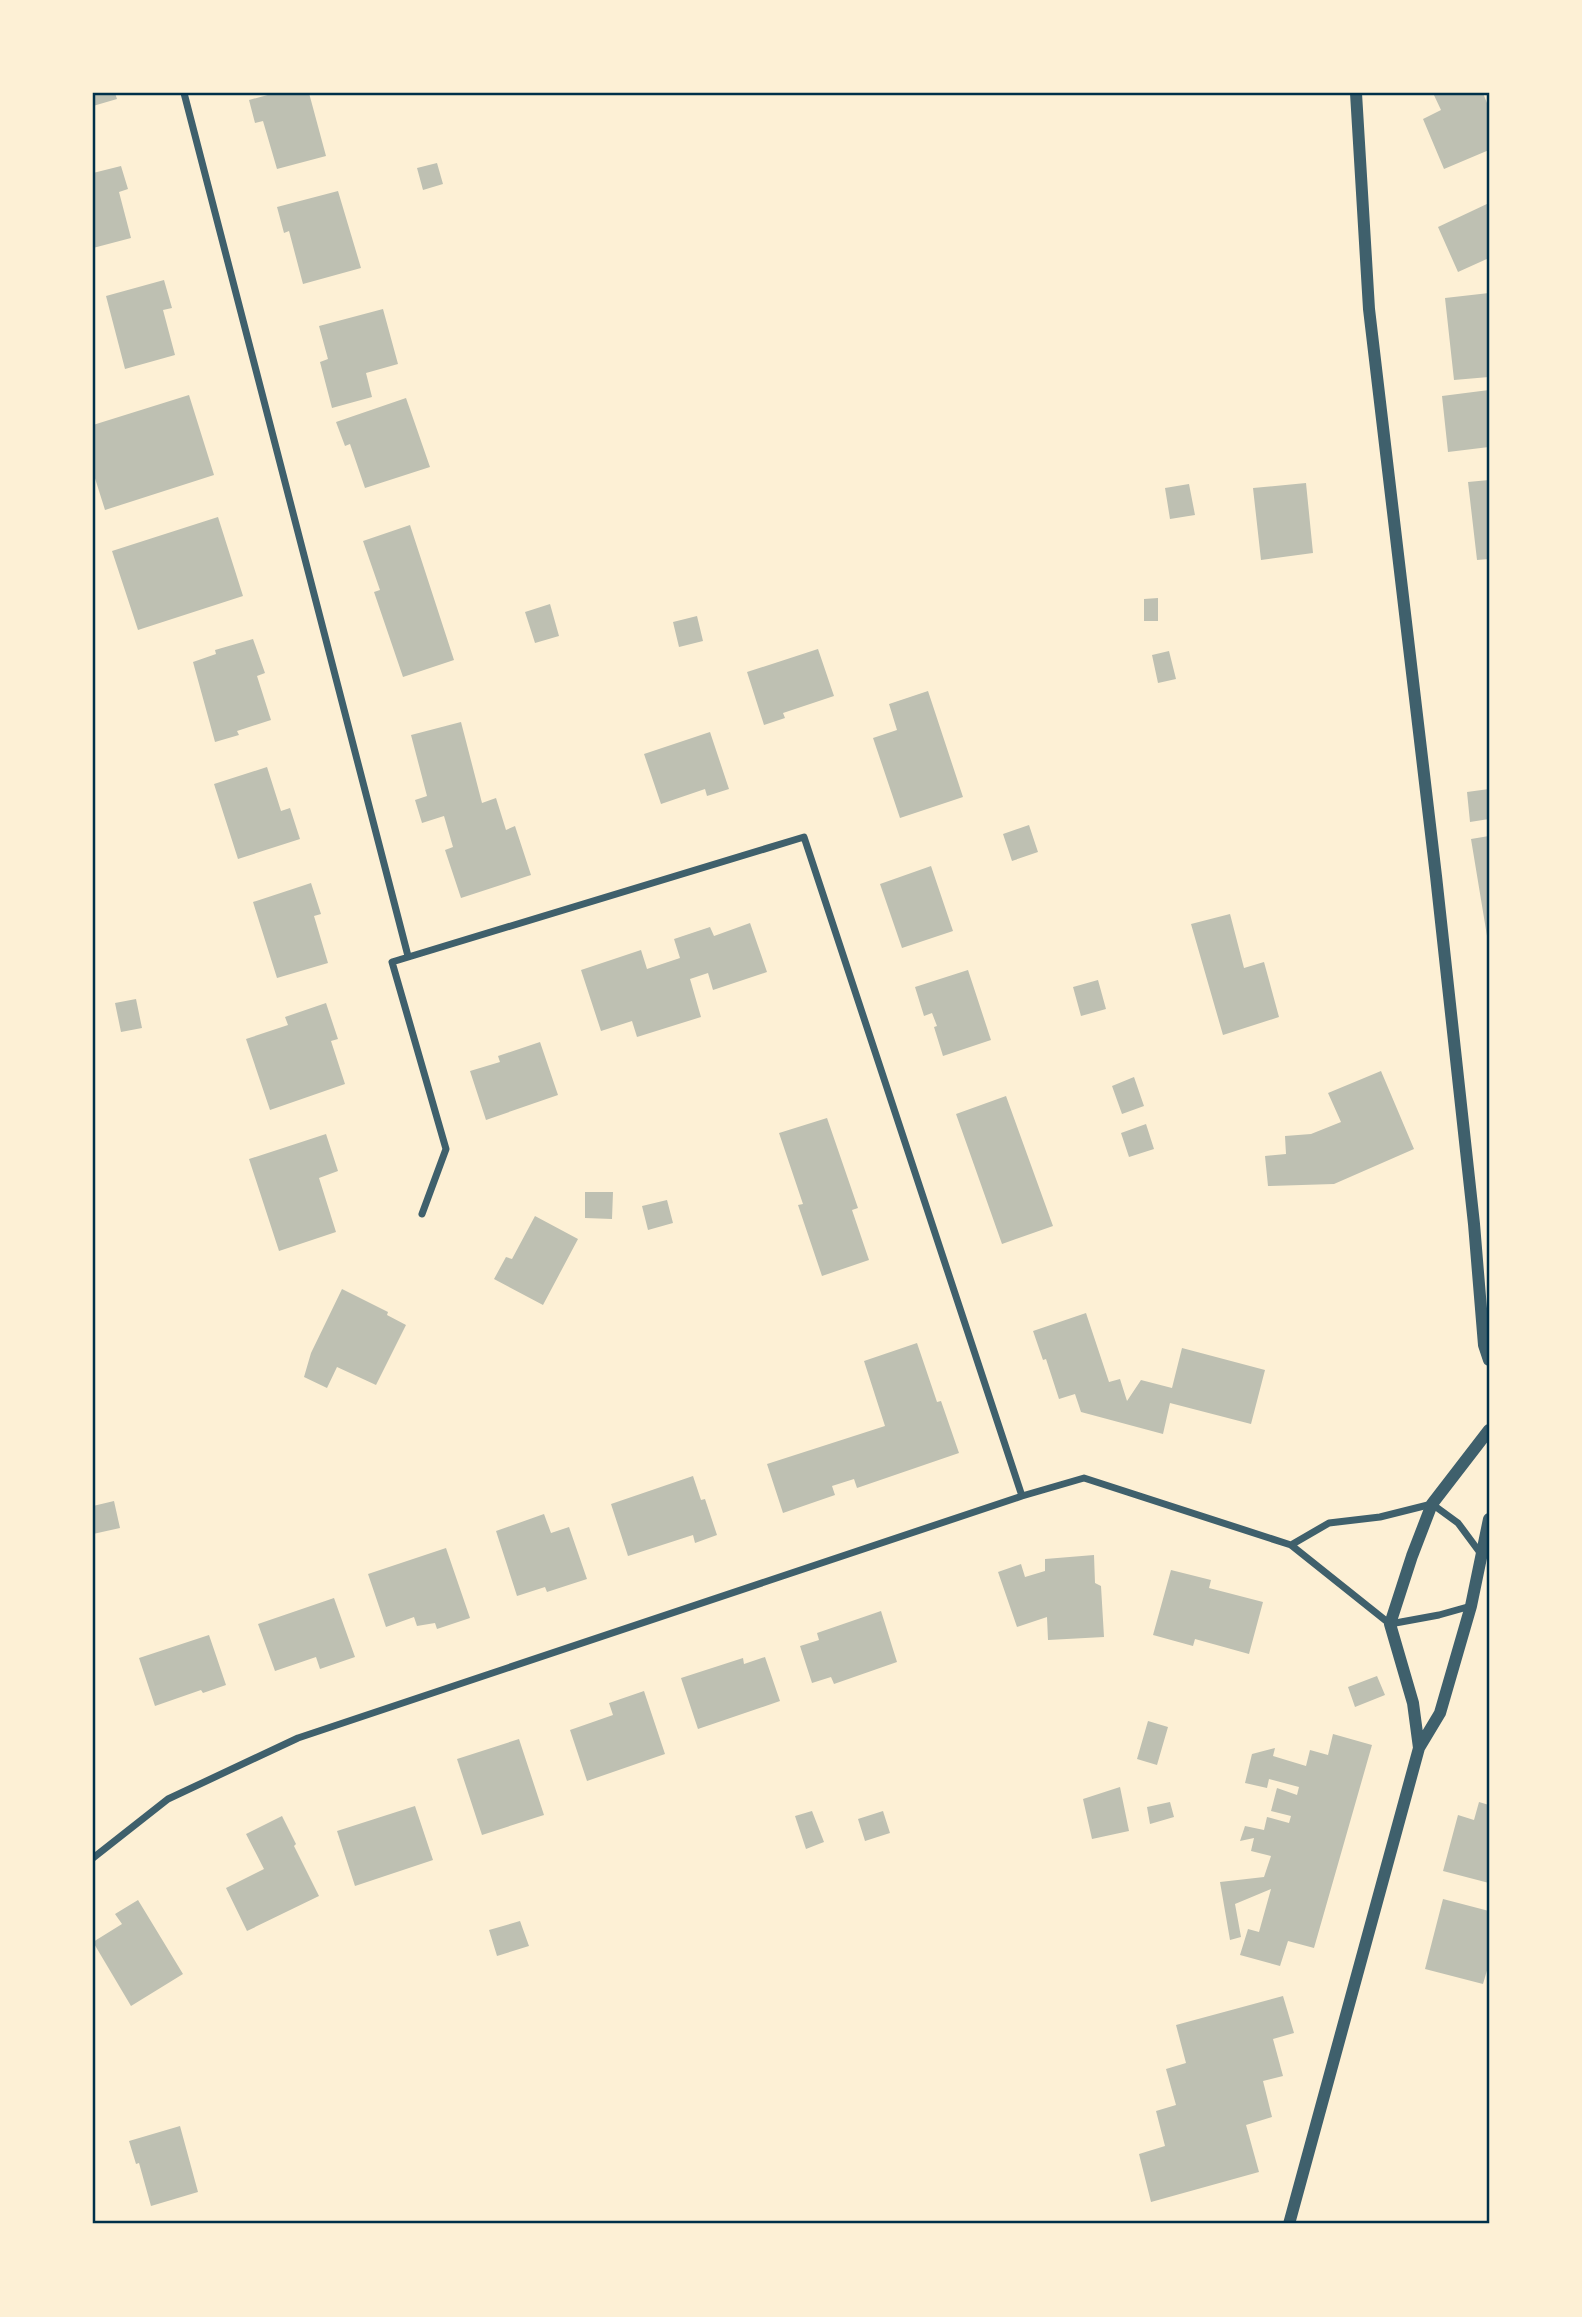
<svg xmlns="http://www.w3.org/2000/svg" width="1582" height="2317" viewBox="0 0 1582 2317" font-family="'Fira Sans',sans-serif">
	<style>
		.building { fill: #bec0b2 }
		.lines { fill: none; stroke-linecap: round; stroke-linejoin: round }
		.minor { stroke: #3f606c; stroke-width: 7 }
		.tertiary { stroke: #3f606c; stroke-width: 12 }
		.neatline { fill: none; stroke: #003049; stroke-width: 2.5 }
	</style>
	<rect width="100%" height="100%" fill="#fdf0d5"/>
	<!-- building -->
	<path class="building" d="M93,93H115L117,99L93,106Z
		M275,93H309L326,156L277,169L263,121L255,123L249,100Z
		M1433,93H1483L1489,108V150L1444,169L1423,119L1441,110Z
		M437,163L443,184L423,190L417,168Z
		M121,166L128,189L119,192L131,238L93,248V173Z
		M338,191L361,268L303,284L289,231L284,233L277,207Z
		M1489,203V258L1458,272L1438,227Z
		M164,280L172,308L163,310L175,355L125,369L106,296Z
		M1489,293V377L1454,380L1445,298Z
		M383,309L398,364L366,373L372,397L332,408L320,362L328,359L319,326Z
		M1489,390V447L1448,452L1442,396Z
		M189,395L214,475L105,510L93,472V425Z
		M406,398L430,467L365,488L350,444L345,446L336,422Z
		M1489,480V559L1477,560L1468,482Z
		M1306,483L1313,553L1261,560L1253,488Z
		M1189,484L1195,515L1170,519L1165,488Z
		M218,517L243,596L138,630L112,551Z
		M410,525L454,660L403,677L374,592L380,590L363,541Z
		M1158,598V621H1144V599Z
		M550,604L559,636L535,643L525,612Z
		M697,616L703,641L679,647L673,622Z
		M253,639L265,673L257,676L271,720L237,731L239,735L215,742L193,662L216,654L215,650Z
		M818,649L834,696L783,713L785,718L764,725L747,672Z
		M1169,651L1176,679L1158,683L1152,655Z
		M928,691L963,797L900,818L873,738L897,730L889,704Z
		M461,722L482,803L496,798L506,830L515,826L531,875L461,898L445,850L453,847L444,816L422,823L415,800L427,796L411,735Z
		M710,732L729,789L707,796L705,789L661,804L644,754Z
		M267,767L281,811L290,808L300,839L238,859L214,784Z
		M1489,789V819L1470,822L1467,792Z
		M1029,825L1038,852L1012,861L1003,834Z
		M1489,836V942H1488L1471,839Z
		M931,866L953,931L902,948L880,884Z
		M311,883L321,914L314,916L328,963L277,978L253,902Z
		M1230,914L1244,968L1264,962L1279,1017L1223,1035L1191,924Z
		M750,923L767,972L713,990L708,973L690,979L701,1017L637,1037L632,1021L601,1031L581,970L641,950L647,969L680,958L674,939L710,927L714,936Z
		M968,970L991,1040L943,1056L934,1027L937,1026L932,1013L924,1016L915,987Z
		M1098,980L1106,1009L1081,1016L1073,987Z
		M136,999L142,1028L121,1032L115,1003Z
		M326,1003L338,1039L331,1041L345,1084L270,1110L246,1039L288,1025L285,1017Z
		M540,1042L558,1095L486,1120L470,1071L500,1062L498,1056Z
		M1381,1071L1414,1149L1334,1184L1268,1186L1265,1156L1286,1154L1285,1136L1311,1134L1341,1122L1328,1093Z
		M1134,1077L1144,1106L1122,1114L1112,1086Z
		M1006,1096L1053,1226L1002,1244L956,1114Z
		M827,1118L858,1208L852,1210L869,1260L822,1276L798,1205L803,1204L779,1133Z
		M1146,1124L1154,1149L1129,1157L1121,1133Z
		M326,1134L338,1171L319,1178L336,1232L279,1251L249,1159Z
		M585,1192H613L612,1219L585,1218Z
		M667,1200L673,1223L648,1230L642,1206Z
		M535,1216L578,1239L543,1305L494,1279L506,1257L512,1259Z
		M342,1289L388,1312L387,1315L406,1325L376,1385L337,1367L327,1388L304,1377L311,1353Z
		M1086,1313L1109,1382L1120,1379L1127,1401L1141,1380L1172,1388L1182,1348L1265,1370L1251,1424L1170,1403L1163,1434L1081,1412L1075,1394L1059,1399L1046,1359L1043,1360L1033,1331Z
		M917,1343L937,1402L941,1401L959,1453L857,1488L854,1479L832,1486L835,1495L783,1513L767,1464L885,1426L864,1361Z
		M693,1476L701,1500L705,1499L717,1535L695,1543L693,1535L628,1556L611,1504Z
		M114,1501L120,1528L93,1534V1506Z
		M544,1514L551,1533L569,1527L587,1579L547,1592L545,1587L517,1596L496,1531Z
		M446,1548L470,1618L437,1629L435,1623L417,1626L414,1617L386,1627L368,1574Z
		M1094,1555L1095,1583L1101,1586L1104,1637L1048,1640L1047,1617L1017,1627L998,1572L1021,1564L1025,1577L1045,1571V1559Z
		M1171,1570L1211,1580L1209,1588L1263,1602L1249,1654L1195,1639L1193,1646L1153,1635Z
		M334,1598L355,1657L320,1669L316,1657L275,1671L258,1624Z
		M881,1611L897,1662L834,1684L831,1677L812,1683L800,1646L819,1640L817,1633Z
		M209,1635L226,1685L203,1693L201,1690L155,1706L139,1658Z
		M765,1657L780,1701L698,1729L681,1678L743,1658L744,1664Z
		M1377,1676L1385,1695L1355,1707L1348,1687Z
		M644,1691L665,1754L587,1781L570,1730L613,1715L609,1703Z
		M1148,1721L1168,1727L1157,1765L1137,1759Z
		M1333,1734L1372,1745L1314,1948L1288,1941L1280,1966L1240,1955L1248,1929L1259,1932L1271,1889L1235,1904L1241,1937L1230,1940L1220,1882L1264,1877L1271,1856L1251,1851L1254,1838L1240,1841L1245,1826L1264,1830L1267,1817L1289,1823L1291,1816L1271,1811L1277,1788L1297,1795L1299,1787L1269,1779L1267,1788L1245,1783L1252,1754L1275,1748L1273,1756L1306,1766L1310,1750L1328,1755Z
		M519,1739L544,1815L482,1835L457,1759Z
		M1120,1787L1129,1831L1092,1839L1083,1799Z
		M1170,1802L1174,1817L1150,1824L1147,1807Z
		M1479,1802L1489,1805V1883L1443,1871L1458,1815L1474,1820Z
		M415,1806L433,1860L355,1886L337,1831Z
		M812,1811L824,1842L806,1849L795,1816Z
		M883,1811L890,1833L865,1841L858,1819Z
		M282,1816L296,1844L294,1846L319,1896L247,1931L226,1888L264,1869L246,1834Z
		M1443,1899L1489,1911V1967H1488L1483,1984L1425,1969Z
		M138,1900L183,1974L131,2006L93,1942L122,1924L115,1914Z
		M520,1921L529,1946L497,1956L489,1930Z
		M1283,1996L1294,2033L1273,2039L1283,2076L1263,2081L1272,2117L1246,2125L1259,2172L1151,2202L1139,2154L1165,2146L1156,2111L1176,2105L1166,2069L1186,2063L1176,2025Z
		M180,2126L198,2192L151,2206L139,2163L136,2164L129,2141Z"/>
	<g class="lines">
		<!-- minor -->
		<path class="minor" d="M184,93L408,956
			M422,1214L446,1149L392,962L804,837L1022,1496
			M1291,1545L1329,1523L1380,1517L1432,1504L1458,1523L1481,1554
			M93,1858L168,1799L298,1738L1022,1496L1084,1478L1291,1545L1390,1624L1439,1615L1471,1606"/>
		<!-- tertiary -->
		<path class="tertiary" d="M1356,93L1369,309L1436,876L1474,1224L1484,1345L1489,1360
			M1489,1430L1432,1504L1412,1556L1390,1624L1413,1703L1419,1748L1440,1713L1471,1606L1489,1519
			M1289,2224L1419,1748"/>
	</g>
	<!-- border -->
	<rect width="1582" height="2317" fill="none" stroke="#fdf0d5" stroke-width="189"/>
	<rect x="94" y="94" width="1394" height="2128" class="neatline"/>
</svg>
